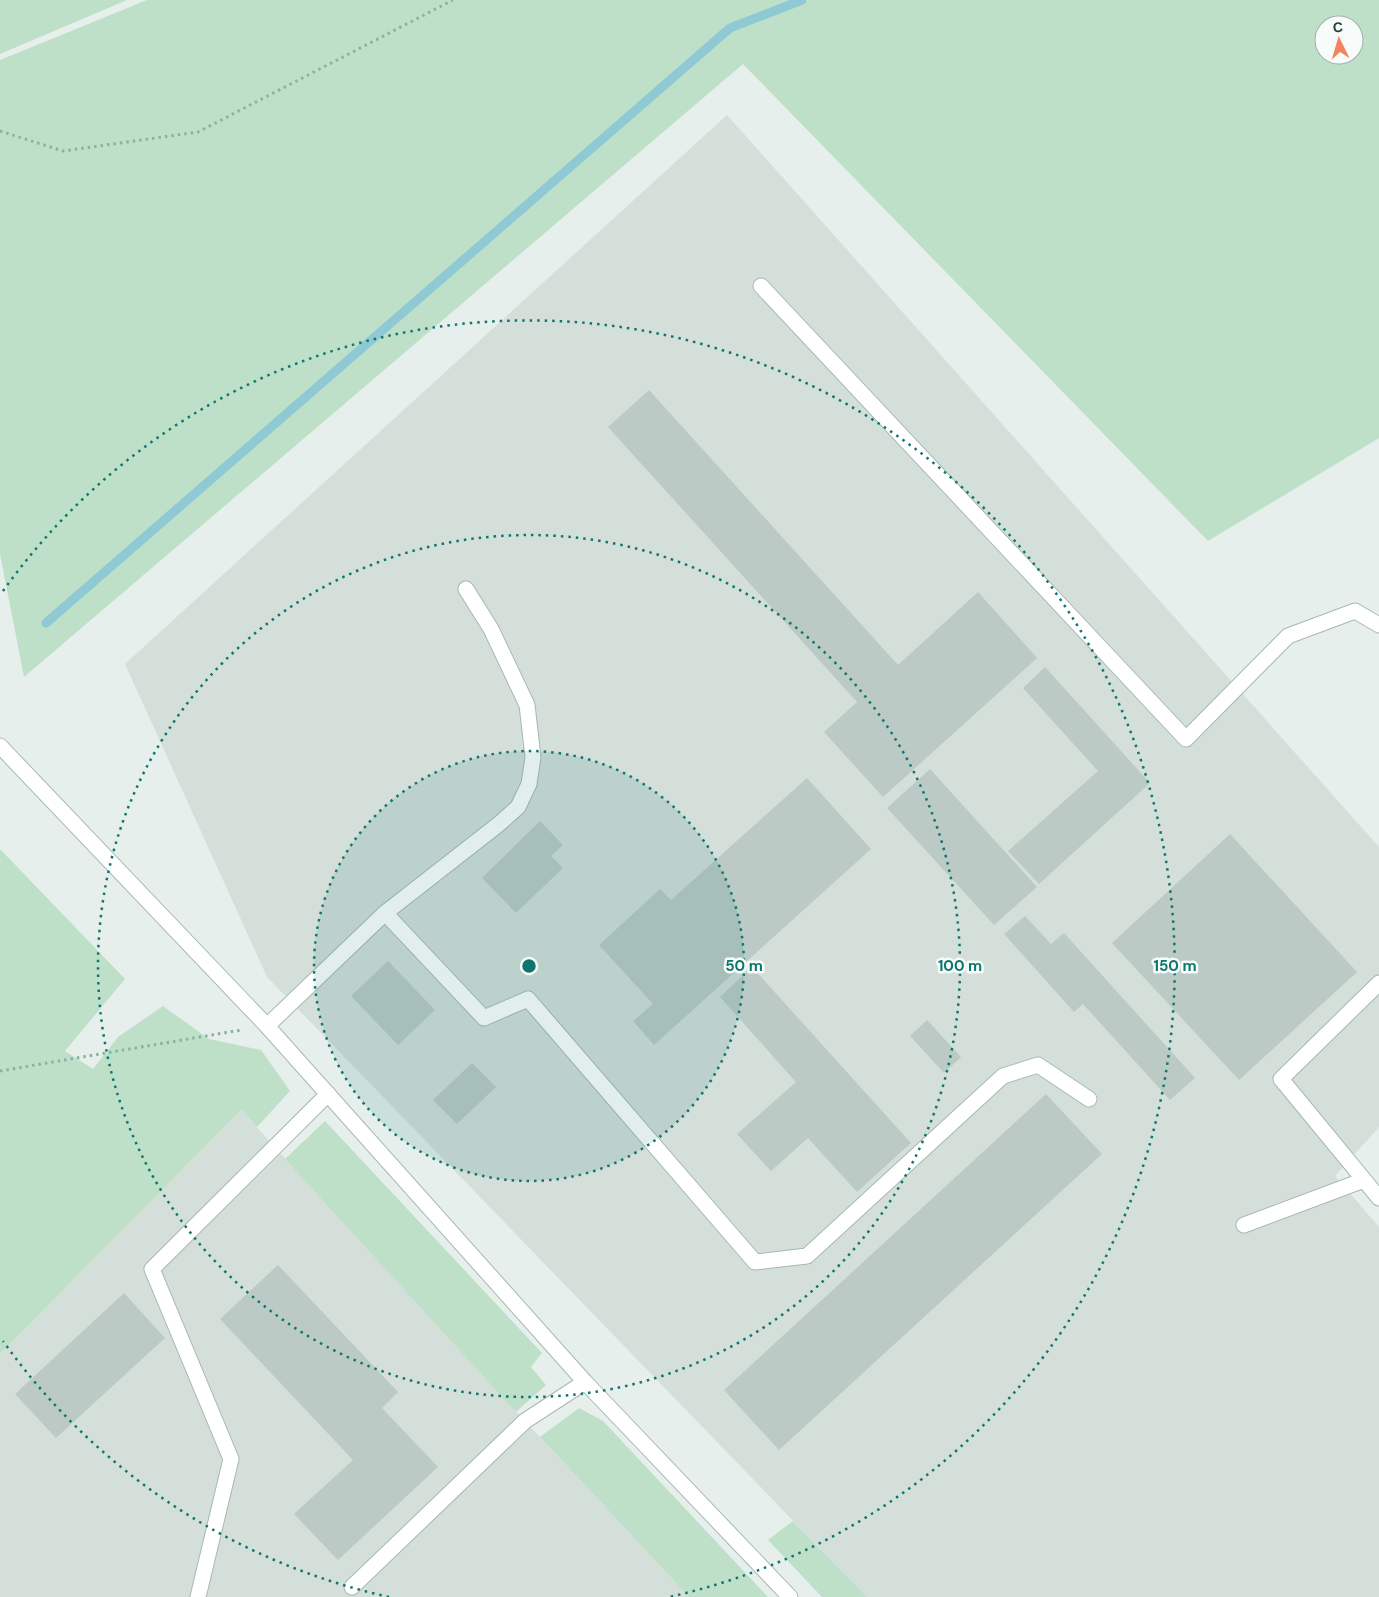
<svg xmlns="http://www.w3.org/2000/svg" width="1379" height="1597" viewBox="0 0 1379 1597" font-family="'DM Sans',sans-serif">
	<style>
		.built { fill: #d4dfda }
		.green { fill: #bfe0c8; fill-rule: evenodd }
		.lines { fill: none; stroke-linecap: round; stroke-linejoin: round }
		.stream { stroke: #8ec9d4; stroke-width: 9 }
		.building { fill: #bbcac4 }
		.service-casing { stroke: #a8b8b2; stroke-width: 17 }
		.minor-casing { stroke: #a8b8b2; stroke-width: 17 }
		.path { stroke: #86b3a5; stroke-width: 3; stroke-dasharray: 2.5 4; stroke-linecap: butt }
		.service { stroke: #fff; stroke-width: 15 }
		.minor { stroke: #fff; stroke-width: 15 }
		.ring { fill: none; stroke: #0f766e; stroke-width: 2.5; stroke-dasharray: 2.5 5 }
		.centre { fill: #0f766e; stroke: #f7fbf9; stroke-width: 2.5 }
		.ring-label { font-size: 15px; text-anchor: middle; font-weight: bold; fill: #0f766e; stroke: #f7fbf9; stroke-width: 5; stroke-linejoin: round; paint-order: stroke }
	</style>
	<rect width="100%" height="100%" fill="#e6efeb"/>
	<!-- built -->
	<path class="built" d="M727,115L1379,847V1127L1335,1176L1379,1227V1597H867L267,977L125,664Z
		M241,1110L525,1421L689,1597H0V1354Z"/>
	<!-- green -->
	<path class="green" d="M0,0H127L0,54Z
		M147,0H1379V438L1208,541L743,64L24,677L0,554V60ZM1324,25H1354V55H1324Z
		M0,849L125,979L65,1051L93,1069L118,1037L163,1006L209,1039L261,1050L290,1091L257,1127L241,1110L0,1354Z
		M325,1121L542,1353L531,1367L546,1385L516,1412L285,1159Z
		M579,1408L603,1421L768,1597H689L540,1437Z
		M793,1521L867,1597H822L768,1540Z"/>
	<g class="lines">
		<!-- stream -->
		<path class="stream" d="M46,623L730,28L802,0"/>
	</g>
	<!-- building -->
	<path class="building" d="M649,390L898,665L978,592L1037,658L883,797L824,732L857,702L608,427Z
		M1045,667L1150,783L1039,884L1008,851L1098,771L1023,688Z
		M930,769L1037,887L994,925L887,808Z
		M807,778L871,849L654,1045L633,1021L653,1004L599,945L660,889L671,900Z
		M540,821L563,845L551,856L563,868L516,913L482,878Z
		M1230,834L1357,972L1239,1080L1112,943Z
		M1025,916L1051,944L1064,933L1195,1078L1170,1100L1083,1004L1074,1012L1004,934Z
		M388,961L435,1010L398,1045L351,996Z
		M752,967L911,1143L857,1192L808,1138L771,1171L737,1134L796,1082L720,997Z
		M927,1020L961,1057L944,1073L910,1036Z
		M472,1063L496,1087L457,1124L433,1100Z
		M1046,1094L1102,1154L779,1450L724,1390Z
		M278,1265L398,1392L382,1408L438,1467L338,1560L294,1514L353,1460L220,1319Z
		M124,1293L165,1338L56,1438L15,1394Z"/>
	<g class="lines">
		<defs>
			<path id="service" d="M761,286L1186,739L1288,636L1355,611L1379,625
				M385,913L484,1018L528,999L755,1262L807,1256L1003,1076L1038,1065L1089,1099
				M1379,983L1281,1079L1379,1198
				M267,1026L385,913L499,824L518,807L529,784L533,757L527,705L491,629L466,589
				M1244,1225L1364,1180
				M352,1587L525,1421L585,1382
				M198,1597L231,1459L152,1269L328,1094"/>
			<path id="minor" d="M0,746L267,1026L585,1382L790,1597"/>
		</defs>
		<!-- service casing -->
		<use href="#service" class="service-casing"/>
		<!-- minor casing -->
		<use href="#minor" class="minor-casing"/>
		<!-- path -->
		<path class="path" d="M0,131L63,151L198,132L453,0
			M0,1071L241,1030"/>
		<!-- service -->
		<use href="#service" class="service"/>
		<!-- minor -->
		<use href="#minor" class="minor"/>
	</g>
	<!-- distance rings -->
	<circle cx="529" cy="966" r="215" fill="#0f766e" fill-opacity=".12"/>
	<g class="ring">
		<circle cx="529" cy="966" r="215"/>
		<circle cx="529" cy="966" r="431"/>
		<path d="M389 1597A646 646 0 0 1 3 1341M3 591A646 646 0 1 1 669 1597"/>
	</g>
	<circle cx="529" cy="966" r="8" class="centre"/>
	<g class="ring-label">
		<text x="744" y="971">50 m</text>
		<text x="960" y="971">100 m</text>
		<text x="1175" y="971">150 m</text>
	</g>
	<!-- north arrow -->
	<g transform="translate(1339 40) rotate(355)"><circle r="24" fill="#f7fbf9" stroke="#a3b1ad"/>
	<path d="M0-4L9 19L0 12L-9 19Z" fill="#f4845f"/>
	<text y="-8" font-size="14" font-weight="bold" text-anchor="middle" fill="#24423a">С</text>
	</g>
</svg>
